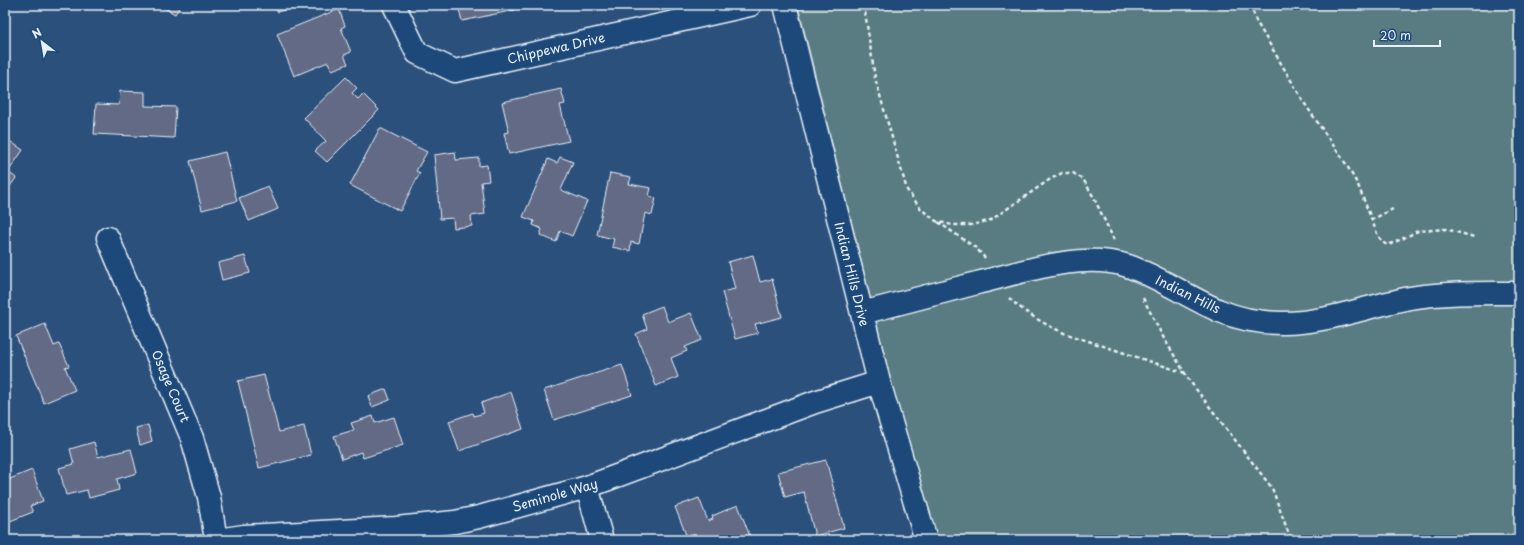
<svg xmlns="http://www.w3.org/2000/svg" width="1524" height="545" viewBox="0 0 1524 545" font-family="'Playpen Sans',sans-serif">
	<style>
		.green { fill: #597c81; stroke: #a0b6bc }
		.building { fill: #626a86; stroke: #e8f1f8 }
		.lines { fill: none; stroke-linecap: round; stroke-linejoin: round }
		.minor-casing { stroke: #e8f1f8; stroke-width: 25 }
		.path { stroke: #e8f1f8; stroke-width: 2.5; stroke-dasharray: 4 3; stroke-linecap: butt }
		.minor { stroke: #1f4a7a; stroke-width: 22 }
		.labels { text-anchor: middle; stroke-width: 3.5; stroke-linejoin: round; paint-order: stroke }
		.street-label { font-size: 13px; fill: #e8f1f8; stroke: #1f4a7a }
	</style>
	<rect width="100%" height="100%" fill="#2c507c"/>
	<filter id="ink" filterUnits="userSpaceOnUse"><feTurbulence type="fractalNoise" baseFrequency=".025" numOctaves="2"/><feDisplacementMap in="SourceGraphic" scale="8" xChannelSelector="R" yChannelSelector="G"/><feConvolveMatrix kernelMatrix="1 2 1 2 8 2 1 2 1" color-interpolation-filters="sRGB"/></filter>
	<g filter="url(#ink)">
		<!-- green -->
		<path class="green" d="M798,5H1519V540H930Z"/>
		<!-- building -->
		<path class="building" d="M159,5H181L175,14Z
			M276,5H301L277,12Z
			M458,5H514L515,10L462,21Z
			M339,9L345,26L341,28L351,52L344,55L348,64L332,70L328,62L294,76L277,34Z
			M346,77L357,88L352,93L358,99L363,94L379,110L327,162L315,151L326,141L304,118Z
			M561,89L565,104L560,105L569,141L509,154L504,133L509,132L502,102Z
			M120,91L145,92V106L176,107L174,138L94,134L96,104L119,105Z
			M380,128L427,152L416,171L420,173L400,211L350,185Z
			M5,138L23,150L8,172L16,178L5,193Z
			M225,152L237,201L202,210L190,161Z
			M455,152L456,160L479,158V166L487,165L489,181L481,182L485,214L471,216L472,226L454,228L453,218L440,219L434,155Z
			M560,157L573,162L561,190L587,201L572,236L560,231L556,242L540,235L542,229L533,225L534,221L523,217L548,159L557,163Z
			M610,173L631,177L629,184L651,188L649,196L656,198L652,215L645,213L639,244L631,242L630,251L612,247L614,239L597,235Z
			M268,186L278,209L249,221L239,198Z
			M753,255L760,282L772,279L782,317L755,324L758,333L735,339L722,292L735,289L728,262Z
			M245,256L250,273L222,280L218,263Z
			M662,306L668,322L691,313L702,340L685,347L687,351L671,358L678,377L656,386L636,334L647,329L642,314Z
			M45,324L54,346L59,344L69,366L65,367L75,390L44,403L16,336Z
			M622,365L632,395L554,420L544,390Z
			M264,375L279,432L304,426L311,455L259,468L238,381Z
			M386,389L390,400L372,407L368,396Z
			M511,392L523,429L459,451L449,421L473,413L474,416L484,413L481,403Z
			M373,416L375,423L394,417L403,445L363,458L361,452L342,459L334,436L354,430L351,423Z
			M148,425L152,441L140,445L136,428Z
			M94,442L98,457L131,449L137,473L117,479L119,490L89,498L87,490L66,495L59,468L74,464L70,449Z
			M826,460L844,528L815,536L804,492L785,497L778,472Z
			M32,470L43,501L30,506L33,512L5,523V481Z
			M699,498L708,521L713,519L712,516L738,505L751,539L688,540L675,507Z"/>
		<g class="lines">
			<defs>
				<path id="minor" d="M394,5L417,53L455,71L750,5
					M785,5L879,382L926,540
					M108,238L192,438L209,497L216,540
					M862,313C900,303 939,293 977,283C1023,272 1082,251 1128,266C1160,277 1189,298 1220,311C1239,319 1263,323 1283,323C1327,323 1367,306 1410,298C1446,292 1483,293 1519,293
					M587,487L602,540
					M217,540L244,536L396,528L455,522L479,517L587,487L815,402L879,382"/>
			</defs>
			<!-- minor casing -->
			<use href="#minor" class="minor-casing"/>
			<!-- path -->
			<path class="path" d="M864,5L875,78L907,190L921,209L936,221L952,225H972L991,220L1049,180L1062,173H1073L1083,179L1093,196L1114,240
				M1251,5L1256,21L1305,104L1346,164L1358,185L1378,236L1385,244H1391L1418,231L1446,229L1474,237
				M1371,220L1393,209
				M938,222L976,248L985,258
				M1009,298C1025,313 1044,324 1064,333L1185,373
				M1143,298L1162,335L1189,380L1272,488L1291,540"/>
			<!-- minor -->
			<use href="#minor" class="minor"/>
		</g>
	</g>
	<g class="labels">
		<!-- street labels -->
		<g class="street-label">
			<text transform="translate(556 48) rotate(-13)" y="5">Chippewa Drive</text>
			<text transform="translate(852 274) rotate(76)" y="5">Indian Hills Drive</text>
			<text transform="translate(1188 294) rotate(26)" y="5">Indian Hills</text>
			<text transform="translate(171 386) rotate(67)" y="5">Osage Court</text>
			<text transform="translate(555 495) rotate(-16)" y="5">Seminole Way</text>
		</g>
	</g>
	<!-- margin -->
	<rect width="1524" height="545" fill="none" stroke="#1f4a7a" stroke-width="20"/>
	<rect x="10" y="10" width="1504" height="525" fill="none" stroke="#e8f1f8" stroke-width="1.5" filter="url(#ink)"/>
	<!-- north arrow -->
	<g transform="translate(42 42) rotate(329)" stroke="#1f4a7a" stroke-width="3" paint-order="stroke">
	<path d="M0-3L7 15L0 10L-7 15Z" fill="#e8f1f8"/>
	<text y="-6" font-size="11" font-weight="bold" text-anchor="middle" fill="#e8f1f8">N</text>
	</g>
	<!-- scale -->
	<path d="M1374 40v6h66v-6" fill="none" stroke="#e8f1f8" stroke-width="2"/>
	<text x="1380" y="40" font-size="12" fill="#e8f1f8" stroke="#1f4a7a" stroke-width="3" paint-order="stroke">20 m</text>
</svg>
